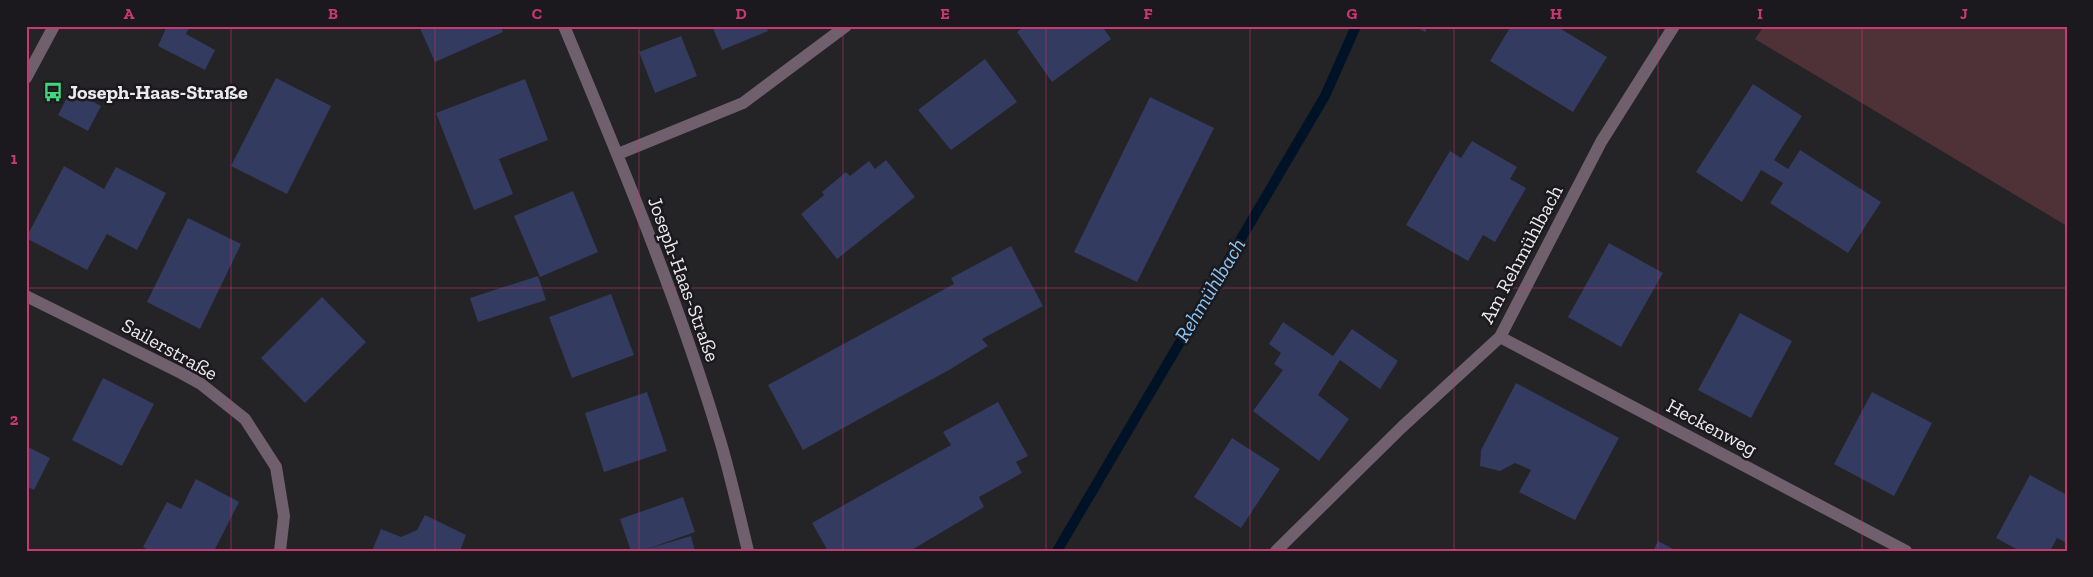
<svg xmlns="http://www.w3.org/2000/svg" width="2093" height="577" viewBox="0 0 2093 577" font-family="'Zilla Slab',serif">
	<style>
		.green { fill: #4f3238 }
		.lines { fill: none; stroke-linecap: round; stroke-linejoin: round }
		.stream { stroke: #001326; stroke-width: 10 }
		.building { fill: #343b60 }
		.minor { stroke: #705f6c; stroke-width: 12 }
		.tertiary { stroke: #705f6c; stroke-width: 12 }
		.grid { fill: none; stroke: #c83871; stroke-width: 1; stroke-opacity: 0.55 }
		.labels { text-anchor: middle; stroke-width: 5; stroke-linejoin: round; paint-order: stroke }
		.poi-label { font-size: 20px; font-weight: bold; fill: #ebeaed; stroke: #1b191d; text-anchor: start }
		.street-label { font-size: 20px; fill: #ebeaed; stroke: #1b191d }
		.water-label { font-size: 21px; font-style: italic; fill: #88c6f7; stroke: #1b191d }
		.neatline { fill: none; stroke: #c83871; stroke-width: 2 }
		.grid-label { font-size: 16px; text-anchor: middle; font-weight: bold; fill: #c83871 }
	</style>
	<rect width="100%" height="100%" fill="#242326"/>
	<!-- green -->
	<path class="green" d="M1764,26H2067V226L1755,39Z"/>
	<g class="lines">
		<!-- stream -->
		<path class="stream" d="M1057,551L1325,96L1356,26"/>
	</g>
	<!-- building -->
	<path class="building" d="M167,26H190L186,34L215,50L205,70L158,46Z
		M419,26H501L503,32L435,62Z
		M712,26H766L768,31L722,50Z
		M1025,26H1102L1111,39L1052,82L1017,32Z
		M1414,26H1428L1425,32Z
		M1511,26H1556L1607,57L1573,112L1490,61Z
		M681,36L697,76L655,93L639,52Z
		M985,59L1017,102L951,150L918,110Z
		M276,78L331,106L287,194L231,166Z
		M525,79L548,140L499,159L513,194L474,210L436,113Z
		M1753,84L1802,116L1774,160L1788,169L1800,150L1881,202L1848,253L1770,203L1783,183L1761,170L1742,202L1696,172Z
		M71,90L101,106L88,131L58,115Z
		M1150,97L1214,128L1137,282L1074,252Z
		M1472,141L1517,167L1510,179L1526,188L1495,242L1483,235L1468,261L1406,225L1450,151L1461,158Z
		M886,160L915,197L837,259L801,214L824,195L822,192L846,172L850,176L869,161L875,169Z
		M64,166L104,189L116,167L166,193L137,250L107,234L87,270L26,238Z
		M573,191L598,252L540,277L514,216Z
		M188,218L241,244L200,329L147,302Z
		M1609,243L1663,273L1621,347L1568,317Z
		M1011,246L1043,306L982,339L988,346L949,370L803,450L768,385L954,284L951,278Z
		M538,276L546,300L478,322L470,298Z
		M611,294L634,355L572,378L549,317Z
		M322,297L366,342L305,403L261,358Z
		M1740,313L1792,341L1751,418L1698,390Z
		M1283,322L1333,356L1352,329L1398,361L1380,389L1340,360L1318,395L1349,419L1319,461L1253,411L1283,370L1274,364L1281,353L1269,344Z
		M103,378L154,404L122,466L72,440Z
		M1516,383L1619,438L1575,520L1519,492L1531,470L1515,463L1500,471L1480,466L1481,450Z
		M647,392L667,451L604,472L585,413Z
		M1872,392L1932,423L1894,496L1834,464Z
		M998,402L1028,456L1016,462L1022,473L979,497L984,507L910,551H828L812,523L951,445L943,432Z
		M1232,438L1280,469L1241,528L1194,497Z
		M26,446L50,458L34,490L26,486Z
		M2030,475L2067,495V543L2057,538L2050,551H2020L1996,538Z
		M196,479L239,502L214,551H150L143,547L167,502L181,509Z
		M683,497L695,532L647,549L691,536L695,551H631L620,519Z
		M425,515L466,535L460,551H372L381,529L401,537L417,530Z
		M1658,541L1677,551H1653Z"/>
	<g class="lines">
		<!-- minor -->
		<path class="minor" d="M26,78L54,26
			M618,154L743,103L846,26
			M26,296L181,373L201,384L245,419L276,467L284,516L280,551
			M1500,337L1906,551
			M1276,551L1402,427L1500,337L1601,142L1674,26"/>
		<!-- tertiary -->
		<path class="tertiary" d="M564,26C621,162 678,299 720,440C731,477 739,514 748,551"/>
	</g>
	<!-- grid -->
	<path class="grid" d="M231,26V551M435,26V551M639,26V551M843,26V551M1046,26V551M1250,26V551M1454,26V551M1658,26V551M1862,26V551M26,288H2067"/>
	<!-- icons -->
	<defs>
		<symbol id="bus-bare" viewBox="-9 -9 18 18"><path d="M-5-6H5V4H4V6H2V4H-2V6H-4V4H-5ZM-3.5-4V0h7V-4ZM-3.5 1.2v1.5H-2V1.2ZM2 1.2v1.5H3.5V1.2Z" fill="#41d77c" stroke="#1b191d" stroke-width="2.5" paint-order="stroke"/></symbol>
	</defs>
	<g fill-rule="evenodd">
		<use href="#bus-bare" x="39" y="78" width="28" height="28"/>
	</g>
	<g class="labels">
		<!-- poi labels -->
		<g class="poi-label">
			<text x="68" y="99">Joseph-Haas-Straße</text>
		</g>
		<!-- street labels -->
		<g class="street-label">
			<text transform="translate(1521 254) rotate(-62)" y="7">Am Rehmühlbach</text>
			<text transform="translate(684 279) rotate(70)" y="7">Joseph-Haas-Straße</text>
			<text transform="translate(170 349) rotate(29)" y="7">Sailerstraße</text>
			<text transform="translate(1712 427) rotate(28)" y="7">Heckenweg</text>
		</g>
		<!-- water labels -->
		<g class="water-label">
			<text transform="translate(1210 290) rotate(-59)" y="7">Rehmühlbach</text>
		</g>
	</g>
	<!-- border -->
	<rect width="2093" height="577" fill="none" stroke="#1b191d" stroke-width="55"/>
	<rect x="28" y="28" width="2038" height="522" class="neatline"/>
	<g class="grid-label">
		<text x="129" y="19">A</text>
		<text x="333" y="19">B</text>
		<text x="537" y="19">C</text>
		<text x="741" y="19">D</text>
		<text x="945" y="19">E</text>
		<text x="1148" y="19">F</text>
		<text x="1352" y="19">G</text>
		<text x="1556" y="19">H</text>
		<text x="1760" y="19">I</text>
		<text x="1964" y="19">J</text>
		<text x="14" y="164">1</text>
		<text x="14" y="425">2</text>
	</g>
</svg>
